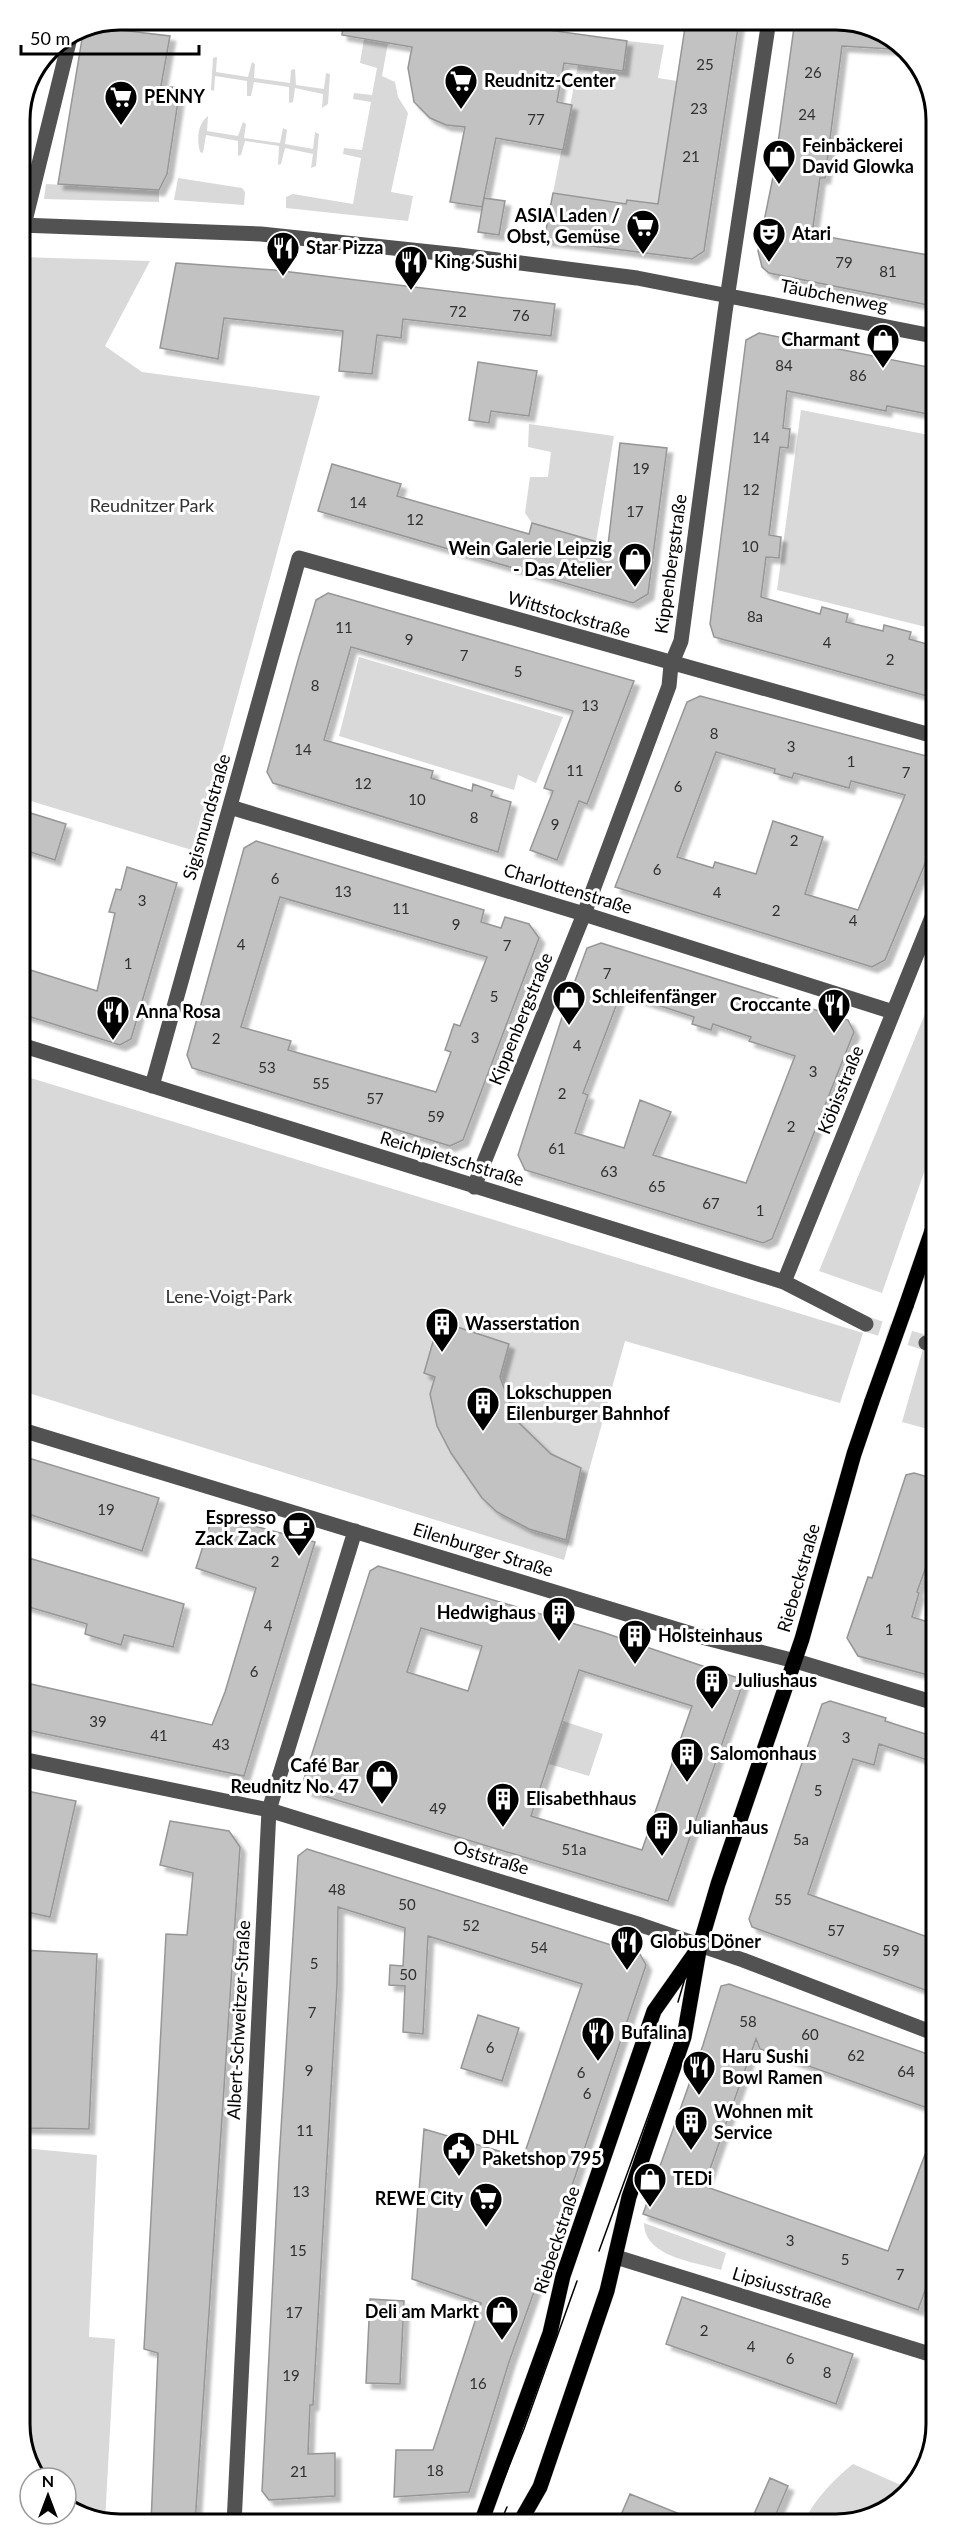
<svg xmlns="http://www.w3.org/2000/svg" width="956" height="2544" viewBox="0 0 956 2544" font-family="Lato,sans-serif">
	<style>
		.green { fill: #d9d9d9 }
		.building { fill: #c2c2c2; stroke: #969696; stroke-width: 1.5; fill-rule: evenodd; filter: url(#shadow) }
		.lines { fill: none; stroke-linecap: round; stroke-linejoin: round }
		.minor-tunnel { stroke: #d9d9d9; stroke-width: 15; stroke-dasharray: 15 8; stroke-linecap: butt }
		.major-casing { stroke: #dbdbdb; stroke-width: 16 }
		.minor { stroke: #525252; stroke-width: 15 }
		.major { stroke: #000; stroke-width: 15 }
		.tram { stroke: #000; stroke-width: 1.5 }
		.major-bridge-casing { stroke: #dbdbdb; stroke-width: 16; stroke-linecap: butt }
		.major-bridge { stroke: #000; stroke-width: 15 }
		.labels { text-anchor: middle; stroke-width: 6; stroke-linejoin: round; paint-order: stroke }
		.number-label { font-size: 15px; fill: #303030 }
		.poi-label { font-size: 18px; font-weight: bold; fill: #000; stroke: #fff; text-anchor: start }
		.street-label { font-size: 18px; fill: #000; stroke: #fff }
		.park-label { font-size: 18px; fill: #303030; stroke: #fff }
		.rim { fill: none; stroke: #000; stroke-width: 3 }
	</style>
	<defs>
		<filter id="shadow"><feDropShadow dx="5.5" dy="5.5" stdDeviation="1.5" flood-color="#0004"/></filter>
	</defs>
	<rect width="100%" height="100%" fill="#fff"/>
	<!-- green -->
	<path class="green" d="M364,39L388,43L382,76L395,82L398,97L408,113L391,192L413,196L408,221L286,208V197L293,194L353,204L361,158L343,154L344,148L362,150L371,102L353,99L354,93L372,95L377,68L360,63Z
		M627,41L664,45L658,78L677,81L662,177L714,185L710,211L627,200L626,204L553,193L578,65L622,71Z
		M217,57L216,72L248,77L252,62L255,64L254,78L290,83L291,70L295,69L296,85L324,89L326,73L330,74L328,104L322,108L323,94L295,88L293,102L289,103V87L254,82L251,96H247V81L215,76L214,91L211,90L213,58Z
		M208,116L207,131L238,136L243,122L246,124L244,138L280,143L283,128L287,130L285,144L313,149L315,132L319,134L316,166L311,168L313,154L285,148L281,164L278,165L279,146L245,141L241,155L238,156V141L206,135L203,153L200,152C197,140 197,124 208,116Z
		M178,178L242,188L245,192L244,205L174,200Z
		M46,184L159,190V202L44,199Z
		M20,257L150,261L105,346L142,372L320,396L195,851L21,798Z
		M801,410L934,436V629L777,590Z
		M529,424L614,436L596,542L532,523L525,513L530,477H548L551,452L528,447Z
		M359,657L563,717L536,783L518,775L514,790L339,736Z
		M934,992L935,1141L882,1293L819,1271Z
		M21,1075L863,1333L840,1403L625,1341L564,1560L22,1391Z
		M923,1349L935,1353V1431L902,1422Z
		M563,1721L603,1734L589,1776L549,1764Z
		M23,2148L97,2155L89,2337L115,2339L105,2521L66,2505V2478H40L23,2451Z
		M644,2223L726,2253L721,2270C695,2262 644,2257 644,2223Z
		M853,2464L901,2485C882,2528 843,2521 804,2521C817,2497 832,2481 853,2464Z"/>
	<!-- building -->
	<path class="building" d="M795,20H843L902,44L906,50L842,46L825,178H820L812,234L933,256V306L769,273L762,267L758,251L774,172Z
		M686,21H739L704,251L692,259L544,240L553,193L626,204L627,200L658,204Z
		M550,23L548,30L627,41L623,71L564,63L557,102L572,105L563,150L496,138L484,198L505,201L499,235L478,232L484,198L482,207L450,202L465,127L446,125L430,118L414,102L408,68L412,47L342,35L343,25Z
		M84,27H112L111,29L170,36L161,86L180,88L167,174L159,190L58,184Z
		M176,263L274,270L555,304L551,336L403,319L401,338L377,335L372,374L339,371L343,331L224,318L218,359L160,348Z
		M759,333L933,368V415L887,406L886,411L787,391L783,428L790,429L788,448L780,447L769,535L781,537L779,558L766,557L761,597L820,614L822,607L848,614L846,622L883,631L884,625L911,632L909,639L934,646V698L714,637L710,624L746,340Z
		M478,362L537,371L529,416L491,411L489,423L469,420Z
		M620,443L667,448L648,594L633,603L318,511L332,464L401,484L397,496L529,534L532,523L608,545Z
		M328,593L634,681L587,804L579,801L557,860L530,850L553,791L544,788L573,711L351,647L324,740L433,771L431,778L472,791L473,784L493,791L491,796L511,802L498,852L273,783L267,772L298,660L316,600Z
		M700,696L934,758V842L885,960L872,967L615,887L687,702ZM716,752L775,769L774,773L792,778L794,773L849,788L851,781L905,795L858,910L805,894L823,837L773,821L756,874L715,862L713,868L677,857Z
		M21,810L66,824L55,860L21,849Z
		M256,841L484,910L481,922L501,928L505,917L529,924L539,938L463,1140L450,1146L192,1068L187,1055L244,848ZM280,897L487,957L460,1026L454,1024L445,1050L451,1052L436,1092L288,1050L291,1041L241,1027Z
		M127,867L177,883L131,1039L120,1045L21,1014V967L97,991L115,913L109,912L116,889L121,890Z
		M601,943L848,1020L854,1032L772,1239L763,1243L525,1170L518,1155L564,1011L587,948ZM621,993L694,1017L692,1024L711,1030L713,1024L751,1037L749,1041L795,1056L746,1183L653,1155L671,1112L640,1100L624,1148L575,1133L588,1095L583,1093Z
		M439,1321L509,1344L500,1377L516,1420L551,1454L581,1468L566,1540L529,1529L497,1512L482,1498L451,1453L437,1426L430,1394L435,1377L424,1373Z
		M22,1456L159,1498L142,1551L22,1512Z
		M914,1473L935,1479V1542L917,1592L919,1593L912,1617L935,1624V1677L858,1656L847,1638L868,1577L872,1578L906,1475Z
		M213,1515L315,1542L244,1776L22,1729V1682L212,1725L225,1692L256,1588L196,1568Z
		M22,1556L184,1604L173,1647L124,1635L121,1645L85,1634L87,1624L22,1605Z
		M378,1566L602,1632L744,1680L668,1901L307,1791L304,1779L370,1571ZM421,1628L482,1646L468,1691L407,1672ZM579,1670L692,1706L642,1850L531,1816Z
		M830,1701L886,1718L885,1721L935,1737L936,1763L879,1744L874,1765L853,1759L808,1894L936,1940V1994L752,1927L749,1919L822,1704Z
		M22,1790L76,1801L50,1917L22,1911Z
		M170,1821L229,1831L240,1847L195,2524H151L158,2353L144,2349L166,1934L187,1935L193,1873L160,1865Z
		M307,1849L640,1954L646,1965L575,2177L509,2362L469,2492L394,2497L396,2450H433L481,2303L412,2279L424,2129L523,2158L582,1984L428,1936L423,2034L403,2032L405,1986L389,1985L390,1965L403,1966L405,1928L338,1907L337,1985L313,2405H310L308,2454L335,2453V2496L269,2500L262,2491L279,2161L298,1856Z
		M22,1950L97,1954L89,2129L23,2128Z
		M729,1984L936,2057V2111L760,2049L756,2039L704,2186L888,2251L936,2126V2260L918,2310L643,2214L703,2045L721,1986Z
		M478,2015L519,2028L502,2081L461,2068Z
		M682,2297L853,2354L836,2404L666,2344Z
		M370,2299L404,2301L400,2384L366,2383Z
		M770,2478L788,2486L773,2521H751Z
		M630,2494L697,2521L696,2522H618Z"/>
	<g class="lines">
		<!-- minor-tunnel -->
		<path class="minor-tunnel" d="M866,1324L926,1343"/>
		<defs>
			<path id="major" d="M906,1306L935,1222
				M520,2522L540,2487L607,2291L629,2197L684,2037L700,1945L718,1884L802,1639L854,1454L872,1401
				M481,2523L550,2333L563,2276L654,2011L697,1950"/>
		</defs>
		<!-- major casing -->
		<use href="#major" class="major-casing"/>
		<!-- minor -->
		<path class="minor" d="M20,225L261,234L459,255L637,278L933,336
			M24,225L71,34
			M230,807L584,914L893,1012
			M21,1045L784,1282L866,1324
			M152,1086L299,558L934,736
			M474,1187L584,914L669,686L671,665L681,641L725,312L769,20
			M784,1282L934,912
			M926,1343L935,1345
			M22,1430L702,1637L799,1662L935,1703
			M22,1759L269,1810L641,1925L743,1960L936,2034
			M616,2257L936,2356
			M234,2524L269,1810L355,1531"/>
		<!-- major -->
		<use href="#major" class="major"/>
		<!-- tram -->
		<path class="tram" d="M922,1245L935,1210
			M678,2002L713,1883L798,1638L850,1452L865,1410
			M599,2251L678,2034L722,1886L807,1641L859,1455L935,1236
			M486,2523L524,2429L577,2281
			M500,2523L507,2507"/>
		<defs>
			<path id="major-bridge" d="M872,1401L906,1306"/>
		</defs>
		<!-- major-bridge casing -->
		<use href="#major-bridge" class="major-bridge-casing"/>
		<!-- major-bridge -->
		<use href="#major-bridge" class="major-bridge"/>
	</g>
	<!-- icons -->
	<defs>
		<symbol id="supermarket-pin" viewBox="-11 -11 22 30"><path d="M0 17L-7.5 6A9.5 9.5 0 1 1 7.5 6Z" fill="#000" stroke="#fff"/><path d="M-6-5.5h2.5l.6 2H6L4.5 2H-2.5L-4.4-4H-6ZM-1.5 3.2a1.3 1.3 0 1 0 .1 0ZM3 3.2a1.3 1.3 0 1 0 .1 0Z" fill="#fff"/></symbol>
		<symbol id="shop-pin" viewBox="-11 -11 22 30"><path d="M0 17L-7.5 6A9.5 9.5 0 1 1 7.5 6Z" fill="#000" stroke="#fff"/><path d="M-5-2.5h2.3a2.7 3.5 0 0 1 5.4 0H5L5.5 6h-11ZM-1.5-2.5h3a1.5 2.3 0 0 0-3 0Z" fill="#fff"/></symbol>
		<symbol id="theatre-pin" viewBox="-11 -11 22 30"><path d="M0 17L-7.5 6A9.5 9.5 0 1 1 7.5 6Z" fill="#000" stroke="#fff"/><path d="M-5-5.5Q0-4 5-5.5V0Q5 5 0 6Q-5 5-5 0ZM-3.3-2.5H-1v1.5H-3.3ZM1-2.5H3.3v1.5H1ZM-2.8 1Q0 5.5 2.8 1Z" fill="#fff"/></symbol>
		<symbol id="restaurant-pin" viewBox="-11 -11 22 30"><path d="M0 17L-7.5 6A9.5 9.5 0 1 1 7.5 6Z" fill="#000" stroke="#fff"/><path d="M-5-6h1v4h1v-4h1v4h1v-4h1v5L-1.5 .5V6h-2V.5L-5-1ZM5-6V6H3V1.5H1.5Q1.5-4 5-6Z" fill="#fff"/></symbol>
		<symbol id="building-pin" viewBox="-11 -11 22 30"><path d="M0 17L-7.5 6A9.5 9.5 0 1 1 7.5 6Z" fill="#000" stroke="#fff"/><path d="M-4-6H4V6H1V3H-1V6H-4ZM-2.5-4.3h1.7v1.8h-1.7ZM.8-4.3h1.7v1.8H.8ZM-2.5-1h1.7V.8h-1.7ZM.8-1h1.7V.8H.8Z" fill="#fff"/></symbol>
		<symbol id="cafe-pin" viewBox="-11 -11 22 30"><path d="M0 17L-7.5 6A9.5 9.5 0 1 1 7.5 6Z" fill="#000" stroke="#fff"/><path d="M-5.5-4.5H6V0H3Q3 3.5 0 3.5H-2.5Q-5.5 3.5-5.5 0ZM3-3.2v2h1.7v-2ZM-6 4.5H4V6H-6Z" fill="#fff"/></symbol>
		<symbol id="civic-pin" viewBox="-11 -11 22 30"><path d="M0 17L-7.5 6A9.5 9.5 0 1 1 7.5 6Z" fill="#000" stroke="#fff"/><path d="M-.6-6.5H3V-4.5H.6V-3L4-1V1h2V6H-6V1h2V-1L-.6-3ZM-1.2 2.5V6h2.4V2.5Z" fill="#fff"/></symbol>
	</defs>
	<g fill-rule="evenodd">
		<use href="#supermarket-pin" x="442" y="62" width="38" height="52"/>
		<use href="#supermarket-pin" x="102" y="78" width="38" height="52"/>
		<use href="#shop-pin" x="760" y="137" width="38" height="52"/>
		<use href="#supermarket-pin" x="624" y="207" width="38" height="52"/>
		<use href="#theatre-pin" x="750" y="215" width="38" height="52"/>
		<use href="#restaurant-pin" x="264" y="229" width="38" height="52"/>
		<use href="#restaurant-pin" x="392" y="243" width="38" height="52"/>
		<use href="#shop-pin" x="864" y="321" width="38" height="52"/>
		<use href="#shop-pin" x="616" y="540" width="38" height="52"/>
		<use href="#shop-pin" x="550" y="978" width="38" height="52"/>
		<use href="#restaurant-pin" x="815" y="986" width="38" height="52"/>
		<use href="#restaurant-pin" x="94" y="993" width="38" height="52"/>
		<use href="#building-pin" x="423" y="1305" width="38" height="52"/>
		<use href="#building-pin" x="464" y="1384" width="38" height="52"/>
		<use href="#cafe-pin" x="280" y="1509" width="38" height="52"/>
		<use href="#building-pin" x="540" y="1594" width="38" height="52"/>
		<use href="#building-pin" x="616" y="1617" width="38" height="52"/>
		<use href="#building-pin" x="693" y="1662" width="38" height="52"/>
		<use href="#building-pin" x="668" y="1735" width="38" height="52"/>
		<use href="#shop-pin" x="363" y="1757" width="38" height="52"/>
		<use href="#building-pin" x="484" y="1780" width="38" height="52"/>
		<use href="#building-pin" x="643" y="1809" width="38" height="52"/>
		<use href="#restaurant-pin" x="608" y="1923" width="38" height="52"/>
		<use href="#restaurant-pin" x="579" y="2014" width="38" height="52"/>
		<use href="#restaurant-pin" x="680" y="2048" width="38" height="52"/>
		<use href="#building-pin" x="672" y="2103" width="38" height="52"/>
		<use href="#civic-pin" x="440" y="2129" width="38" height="52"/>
		<use href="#shop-pin" x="631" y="2160" width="38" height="52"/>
		<use href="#supermarket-pin" x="467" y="2180" width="38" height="52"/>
		<use href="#shop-pin" x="483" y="2293" width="38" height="52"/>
	</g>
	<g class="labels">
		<!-- number labels -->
		<g class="number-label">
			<text x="705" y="70">25</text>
			<text x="813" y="78">26</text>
			<text x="699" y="114">23</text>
			<text x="807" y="120">24</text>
			<text x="536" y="125">77</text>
			<text x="691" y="162">21</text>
			<text x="844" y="268">79</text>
			<text x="888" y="277">81</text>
			<text x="458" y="317">72</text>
			<text x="521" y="321">76</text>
			<text x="784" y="371">84</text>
			<text x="858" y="381">86</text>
			<text x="761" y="443">14</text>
			<text x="641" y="474">19</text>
			<text x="751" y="495">12</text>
			<text x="358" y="508">14</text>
			<text x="635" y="517">17</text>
			<text x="415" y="525">12</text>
			<text x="750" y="552">10</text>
			<text x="755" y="622">8a</text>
			<text x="344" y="633">11</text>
			<text x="409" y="645">9</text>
			<text x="827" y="648">4</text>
			<text x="464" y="661">7</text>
			<text x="890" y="665">2</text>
			<text x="518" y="677">5</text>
			<text x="315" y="691">8</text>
			<text x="590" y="711">13</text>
			<text x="714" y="739">8</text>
			<text x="791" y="752">3</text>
			<text x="303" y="755">14</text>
			<text x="851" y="767">1</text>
			<text x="575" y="776">11</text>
			<text x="906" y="778">7</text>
			<text x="363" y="789">12</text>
			<text x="678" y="792">6</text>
			<text x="417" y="805">10</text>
			<text x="474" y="823">8</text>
			<text x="555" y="830">9</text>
			<text x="794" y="846">2</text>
			<text x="657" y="875">6</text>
			<text x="275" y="884">6</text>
			<text x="343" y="897">13</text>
			<text x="717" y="898">4</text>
			<text x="142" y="906">3</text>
			<text x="401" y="914">11</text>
			<text x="776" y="916">2</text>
			<text x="853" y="926">4</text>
			<text x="456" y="930">9</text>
			<text x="241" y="950">4</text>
			<text x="507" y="951">7</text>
			<text x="128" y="969">1</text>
			<text x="607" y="979">7</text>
			<text x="494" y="1002">5</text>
			<text x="475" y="1043">3</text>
			<text x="216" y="1044">2</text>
			<text x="577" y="1051">4</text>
			<text x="267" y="1073">53</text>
			<text x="813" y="1077">3</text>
			<text x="321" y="1089">55</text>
			<text x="562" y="1099">2</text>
			<text x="375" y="1104">57</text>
			<text x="436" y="1122">59</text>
			<text x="791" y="1132">2</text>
			<text x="557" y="1154">61</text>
			<text x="609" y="1177">63</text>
			<text x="657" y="1192">65</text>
			<text x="711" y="1209">67</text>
			<text x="760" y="1216">1</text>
			<text x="106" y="1515">19</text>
			<text x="275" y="1567">2</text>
			<text x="268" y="1631">4</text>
			<text x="889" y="1635">1</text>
			<text x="254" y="1677">6</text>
			<text x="98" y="1727">39</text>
			<text x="159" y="1741">41</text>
			<text x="846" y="1743">3</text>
			<text x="221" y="1750">43</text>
			<text x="818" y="1796">5</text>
			<text x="438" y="1814">49</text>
			<text x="801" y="1845">5a</text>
			<text x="574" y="1855">51a</text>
			<text x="337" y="1895">48</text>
			<text x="783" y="1905">55</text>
			<text x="407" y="1910">50</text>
			<text x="471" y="1931">52</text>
			<text x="836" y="1936">57</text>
			<text x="539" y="1953">54</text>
			<text x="891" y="1956">59</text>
			<text x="314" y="1969">5</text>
			<text x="408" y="1980">50</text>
			<text x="312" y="2018">7</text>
			<text x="748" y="2027">58</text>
			<text x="810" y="2040">60</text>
			<text x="490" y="2053">6</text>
			<text x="856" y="2061">62</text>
			<text x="309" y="2076">9</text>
			<text x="906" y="2077">64</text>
			<text x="581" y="2078">6</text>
			<text x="587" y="2099">6</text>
			<text x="305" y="2136">11</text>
			<text x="301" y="2197">13</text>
			<text x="790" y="2246">3</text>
			<text x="298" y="2256">15</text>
			<text x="845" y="2265">5</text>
			<text x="900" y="2280">7</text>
			<text x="294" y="2318">17</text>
			<text x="704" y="2336">2</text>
			<text x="751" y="2352">4</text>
			<text x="790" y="2364">6</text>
			<text x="827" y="2378">8</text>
			<text x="291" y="2381">19</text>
			<text x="478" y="2389">16</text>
			<text x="435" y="2476">18</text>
			<text x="299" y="2477">21</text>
		</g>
		<!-- poi labels -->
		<g class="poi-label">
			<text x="484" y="87">Reudnitz-Center</text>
			<text x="144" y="103">PENNY</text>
			<text x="802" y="152">Feinbäckerei<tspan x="802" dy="21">David Glowka</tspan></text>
			<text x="620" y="222" text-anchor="end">ASIA Laden /<tspan x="620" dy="21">Obst, Gemüse</tspan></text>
			<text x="792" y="240">Atari</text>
			<text x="306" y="254">Star Pizza</text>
			<text x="434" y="268">King Sushi</text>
			<text x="860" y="346" text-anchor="end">Charmant</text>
			<text x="612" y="555" text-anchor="end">Wein Galerie Leipzig<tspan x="612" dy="21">- Das Atelier</tspan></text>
			<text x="592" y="1003">Schleifenfänger</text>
			<text x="811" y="1011" text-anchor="end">Croccante</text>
			<text x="136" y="1018">Anna Rosa</text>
			<text x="465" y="1330">Wasserstation</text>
			<text x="506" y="1399">Lokschuppen<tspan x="506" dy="21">Eilenburger Bahnhof</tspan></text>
			<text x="276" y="1524" text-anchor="end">Espresso<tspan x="276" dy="21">Zack Zack</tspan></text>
			<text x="536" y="1619" text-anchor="end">Hedwighaus</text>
			<text x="658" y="1642">Holsteinhaus</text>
			<text x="735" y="1687">Juliushaus</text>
			<text x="710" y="1760">Salomonhaus</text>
			<text x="359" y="1772" text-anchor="end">Café Bar<tspan x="359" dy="21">Reudnitz No. 47</tspan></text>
			<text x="526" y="1805">Elisabethhaus</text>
			<text x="685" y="1834">Julianhaus</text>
			<text x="650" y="1948">Globus Döner</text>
			<text x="621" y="2039">Bufalina</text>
			<text x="722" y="2063">Haru Sushi<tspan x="722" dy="21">Bowl Ramen</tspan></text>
			<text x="714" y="2118">Wohnen mit<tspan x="714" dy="21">Service</tspan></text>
			<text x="482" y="2144">DHL<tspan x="482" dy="21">Paketshop 795</tspan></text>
			<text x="673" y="2185">TEDi</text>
			<text x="463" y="2205" text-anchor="end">REWE City</text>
			<text x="479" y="2318" text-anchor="end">Deli am Markt</text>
		</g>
		<!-- street labels -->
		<g class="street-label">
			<text transform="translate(834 296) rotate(11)" y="6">Täubchenweg</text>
			<text transform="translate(671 564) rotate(-82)" y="6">Kippenbergstraße</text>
			<text transform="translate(569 615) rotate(16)" y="6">Wittstockstraße</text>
			<text transform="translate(207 817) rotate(-74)" y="6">Sigismundstraße</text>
			<text transform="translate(568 889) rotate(17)" y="6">Charlottenstraße</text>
			<text transform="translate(521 1019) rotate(-68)" y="6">Kippenbergstraße</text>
			<text transform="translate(841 1090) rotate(-68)" y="6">Köbisstraße</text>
			<text transform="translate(452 1159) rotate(17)" y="6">Reichpietschstraße</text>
			<text transform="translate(483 1550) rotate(17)" y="6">Eilenburger Straße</text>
			<text transform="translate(799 1578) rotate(-74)" y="6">Riebeckstraße</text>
			<text transform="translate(491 1858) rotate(17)" y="6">Oststraße</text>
			<text transform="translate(239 2020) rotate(-87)" y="6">Albert-Schweitzer-Straße</text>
			<text transform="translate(557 2240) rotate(-72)" y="6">Riebeckstraße</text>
			<text transform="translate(782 2288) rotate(17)" y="6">Lipsiusstraße</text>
		</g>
		<!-- park labels -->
		<g class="park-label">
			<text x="152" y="512">Reudnitzer Park</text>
			<text x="229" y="1303">Lene-Voigt-Park</text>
		</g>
	</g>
	<!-- crop -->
	<path d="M0 0H956V2544H0ZM120 30H836A90 90 0 0 1 926 120V2424A90 90 0 0 1 836 2514H120A90 90 0 0 1 30 2424V120A90 90 0 0 1 120 30Z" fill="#fff" fill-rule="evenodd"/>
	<path class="rim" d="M120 30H836A90 90 0 0 1 926 120V2424A90 90 0 0 1 836 2514H120A90 90 0 0 1 30 2424V120A90 90 0 0 1 120 30Z"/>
	<!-- north arrow -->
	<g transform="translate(48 2496)"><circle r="28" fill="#ffffff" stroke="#999999" stroke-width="1.5"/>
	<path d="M0-4.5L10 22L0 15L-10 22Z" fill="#000000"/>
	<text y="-9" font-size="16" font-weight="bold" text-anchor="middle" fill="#000000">N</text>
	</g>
	<!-- scale -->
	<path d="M21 45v9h178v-9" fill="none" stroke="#000000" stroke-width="3"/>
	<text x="30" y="45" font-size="18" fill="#000000" stroke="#ffffff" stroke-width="4.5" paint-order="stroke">50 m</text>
</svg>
